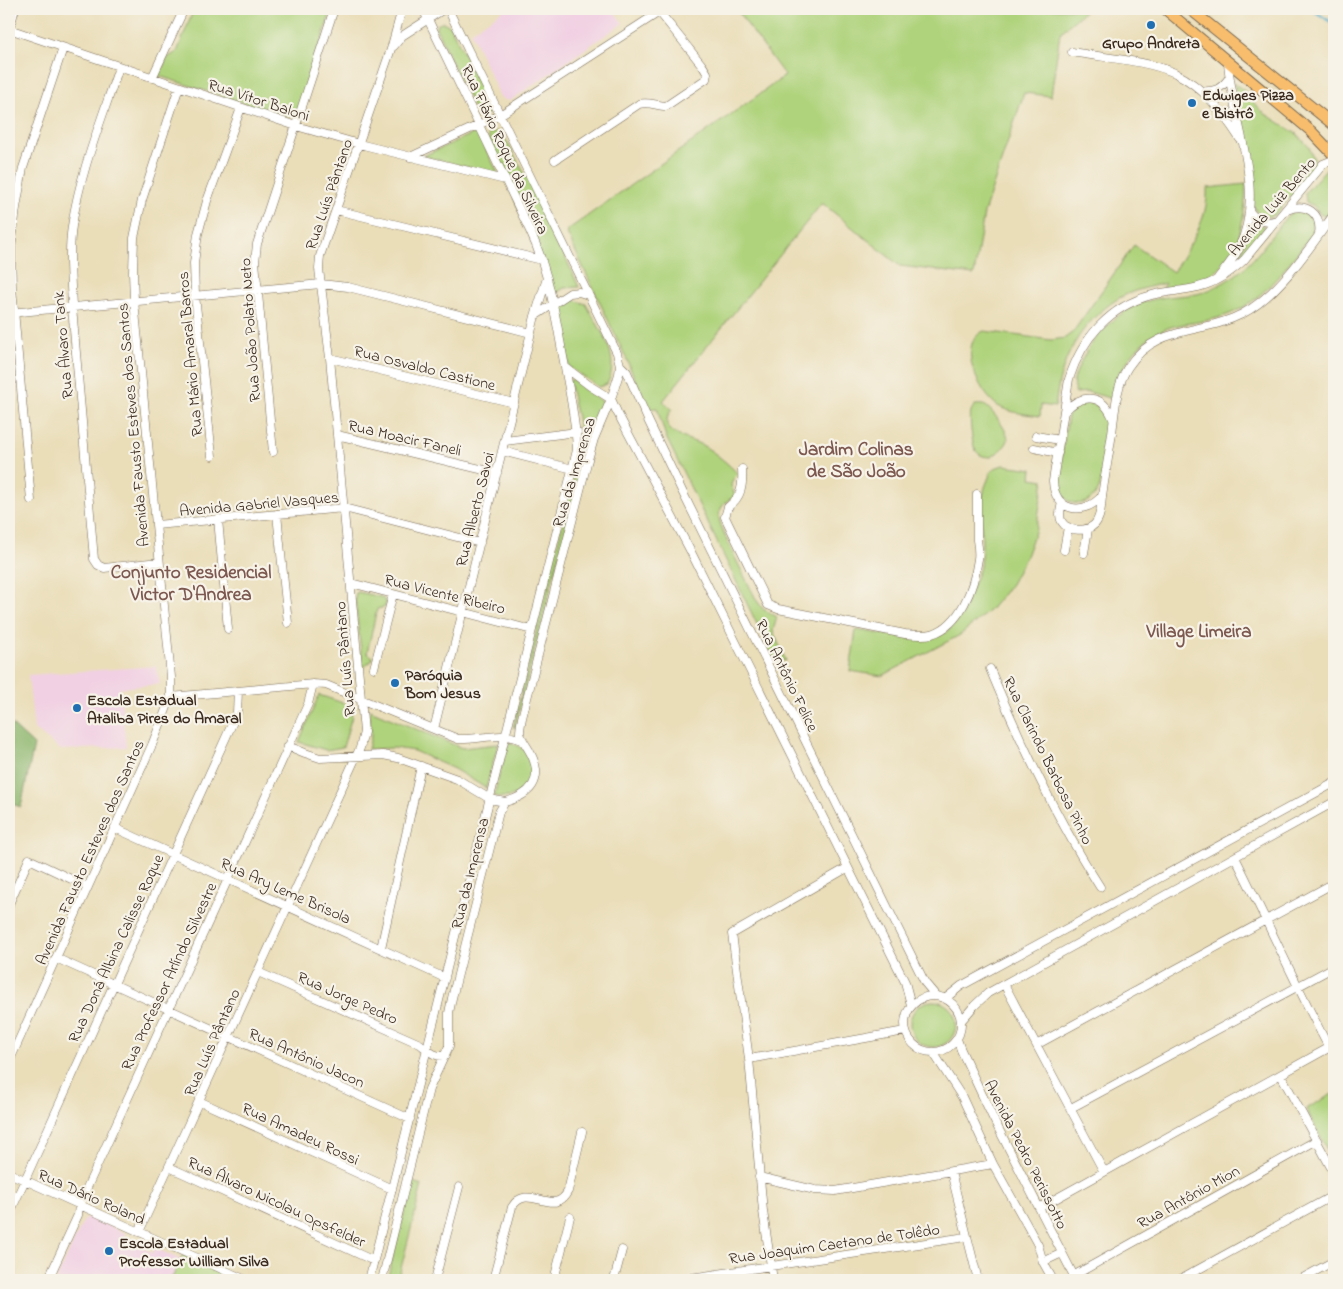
<svg xmlns="http://www.w3.org/2000/svg" width="1343" height="1289" viewBox="0 0 1343 1289" font-family="'Indie Flower',sans-serif">
	<style>
		.built { fill: #f1d0e3 }
		.green { fill: #afd37c; stroke: #757e4d }
		.forest { fill: #8bb56c; stroke: #637045 }
		.lines { fill: none; stroke-linecap: round; stroke-linejoin: round }
		.stream { stroke: #4daccc; stroke-width: 2.5 }
		.minor-casing { stroke: #786954; stroke-width: 9 }
		.major-casing { stroke: #786954; stroke-width: 12 }
		.minor { stroke: #fff; stroke-width: 8 }
		.major { stroke: #f9be6d; stroke-width: 10 }
		.poi-dot { fill: #1f6fb2; stroke: #f7f3e8; stroke-width: 2 }
		.labels { text-anchor: middle; stroke-width: 4.5; stroke-linejoin: round; paint-order: stroke }
		.poi-label { font-size: 16px; font-weight: bold; fill: #3b2a1e; stroke: #f7f3e8; text-anchor: start }
		.street-label { font-size: 16px; fill: #3b2a1e; stroke: #f7f3e8 }
		.quarter-label { font-size: 19px; font-weight: bold; fill: #7c5850; stroke: #f7f3e8 }
	</style>
	<rect width="100%" height="100%" fill="#f7f3e8"/>
	<filter id="ink" filterUnits="userSpaceOnUse"><feTurbulence type="fractalNoise" baseFrequency=".02" numOctaves="2"/><feDisplacementMap in="SourceGraphic" scale="10" xChannelSelector="R" yChannelSelector="G"/><feConvolveMatrix kernelMatrix="1 2 1 2 8 2 1 2 1" color-interpolation-filters="sRGB"/></filter>
	<filter id="wash" filterUnits="userSpaceOnUse"><feTurbulence type="fractalNoise" baseFrequency=".0096" numOctaves="4" result="noise"/><feDisplacementMap in="SourceGraphic" scale="20" xChannelSelector="R" yChannelSelector="G"/><feGaussianBlur stdDeviation="1.12" result="paint"/><feColorMatrix in="noise" values="0 0 0 0 0 0 0 0 0 0 0 0 0 0 0 0 0 1.4 0 .05"/><feComposite in="paint" operator="in"/></filter>
	<g filter="url(#wash)">
		<rect width="100%" height="100%" fill="#eadeb9"/>
		<!-- built -->
		<path class="built" d="M505,9H611L623,23L511,100H505L500,97L471,32Z
			M156,666L160,684L120,688L126,747L61,750L34,729L28,675Z
			M90,1217L125,1233L126,1240L153,1253L155,1248L181,1260L172,1280H56L84,1220Z"/>
		<!-- green -->
		<path class="green" d="M194,9H332L297,114L288,117L159,76L167,58L177,52Z
			M736,9H1087L1060,33L1051,96L1024,93L984,213L974,275L900,266L822,203L663,401L672,409C654,433 688,438 702,445C713,451 730,465 738,474L733,479L731,485L735,496C726,501 720,506 719,516C718,527 750,587 757,601L763,609L777,617L773,631L786,661L774,659L666,437L657,408L647,409L627,360L566,231L785,76Z
			M443,22L450,26L490,105L489,113L486,115H482L473,107L436,28L437,25Z
			M1234,83L1247,93L1254,103L1264,113L1297,134L1309,147L1314,159V169L1275,215C1268,217 1259,218 1255,209C1251,203 1253,180 1252,171C1248,141 1240,112 1234,83Z
			M498,131L502,133L537,196L579,287L564,288L558,292L554,293L490,142L488,134Z
			M477,132L499,175L423,156Z
			M1326,169L1334,173V208L1327,216L1321,215L1314,206L1306,202L1305,193Z
			M1246,184C1245,220 1239,265 1201,280C1189,285 1176,286 1163,289L1165,283C1150,287 1134,290 1121,297C1092,314 1071,341 1062,372C1058,383 1057,395 1055,407L1041,405L1040,416C1026,414 1010,413 998,406C979,393 955,344 984,331L1051,340L1065,338L1073,332L1134,245L1173,272C1189,246 1209,220 1207,188Z
			M1299,211C1311,214 1314,221 1313,233C1292,259 1271,291 1242,308C1221,320 1202,321 1179,325C1143,332 1121,362 1113,396L1109,398L1089,392L1076,393C1070,385 1076,373 1080,364C1094,333 1121,307 1155,299C1169,296 1183,296 1197,294C1210,291 1223,283 1234,276C1256,261 1271,235 1287,216L1292,212Z
			M1250,220L1265,227L1237,261L1245,243Z
			M568,298L586,304C599,329 622,356 607,384L599,387L569,367L560,303Z
			M572,379L592,395L602,401L603,405L593,427L582,464L515,728L513,727L581,447L577,418L569,381Z
			M1087,403C1100,405 1106,411 1109,423L1100,486C1091,511 1061,509 1058,482L1068,416C1073,408 1077,405 1087,403Z
			M975,405C979,405 984,404 987,407C993,411 1009,433 1008,440C1006,447 996,454 991,457C985,457 980,456 976,451C972,446 969,418 971,412C972,408 973,408 975,405Z
			M1004,465L1032,469L1031,478L1044,480L1036,529L1026,556L1011,584L990,610L960,635L882,676L850,671L856,630L922,640L946,632L954,625L963,612L980,567L982,546L981,506L985,487L991,472L997,467Z
			M358,592L381,597C384,599 387,603 385,607L377,609L367,653L373,657V659L363,668L355,598L356,593Z
			M319,695L349,705L352,716L343,747L326,750L299,742Z
			M370,710L462,748L498,744L486,788L454,769L414,751L394,748L368,749L371,737Z
			M508,742C547,751 537,806 494,796Z
			M910 1024a23 23 0 1 1 46 0a23 23 0 1 1-46 0Z
			M1334,1093V1163L1306,1109Z
			M412,1182L422,1185L398,1280H387Z
			M183,1255L238,1280H169L170,1278H172Z"/>
		<!-- forest -->
		<path class="forest" d="M9,722L34,745L21,807L9,803Z"/>
		<g class="lines">
			<!-- stream -->
			<path class="stream" d="M1311,9L1334,24"/>
		</g>
	</g>
	<g filter="url(#ink)">
		<g class="lines">
			<defs>
				<path id="minor" d="M9,29L296,126L359,144L505,180
					M9,30L15,9
					M394,46L402,36L444,9
					M1072,52C1104,58 1146,60 1175,73C1204,87 1223,113 1240,139
					M119,67C102,119 80,172 72,226C68,253 71,281 72,307L94,559L98,565L104,568L159,562
					M152,78L184,9
					M1202,91C1215,92 1221,89 1229,78
					M410,157L500,115L664,9
					M555,160L639,104C648,101 657,106 666,106L706,79L707,73L702,65L657,9
					M1333,160L1323,164L1320,168L1244,260C1231,272 1216,283 1198,287C1183,291 1167,291 1152,295C1110,306 1082,338 1069,379L1053,481C1054,511 1083,517 1102,496C1105,475 1109,454 1112,433C1115,411 1116,385 1128,367C1156,324 1202,335 1242,314C1278,296 1311,246 1334,214
					M336,210L542,260
					M1287,210C1306,202 1322,213 1319,234
					M1249,211C1257,221 1264,224 1277,220
					M1218,278C1225,269 1233,260 1238,250C1268,191 1232,123 1228,62
					M9,313L321,284L348,287L531,333
					M535,316L547,278
					M330,358L514,403
					M620,365L627,372L648,420L682,491L925,983L936,996
					M565,367L590,386L611,399L617,412L691,552L905,982L911,1005
					M1064,412C1081,393 1103,393 1113,419
					M337,435L497,473
					M1036,436L1060,440
					M505,441L577,432
					M1034,448L1058,453
					M502,451L573,469
					M273,452L255,262L257,244L334,9
					M212,456L195,295L194,263L198,234L207,201L241,108
					M742,469C743,485 742,497 728,507L725,517L768,605L778,609L905,634C914,635 923,636 932,634C961,625 974,587 978,559C979,553 978,546 977,540C977,525 977,509 977,494
					M31,500L12,288L11,250L16,208L23,168L63,48
					M1062,502C1061,508 1058,516 1062,522C1068,532 1087,532 1095,524C1101,517 1101,506 1102,497
					M277,514L288,623
					M218,519L228,629
					M156,525L344,508L480,543
					M1064,550L1068,527
					M1084,553L1088,529
					M351,583L532,630
					M374,668L393,594
					M990,669C1021,744 1056,818 1100,887
					M171,697L313,684L326,685L458,739C480,740 501,731 522,740
					M434,729L535,316L570,293L579,292L588,295
					M288,746L305,753L320,758L383,755L398,758L457,779L490,799L505,802
					M115,828L445,978
					M1235,857C1267,921 1296,985 1329,1048
					M9,904L29,859L88,887
					M381,948L421,766
					M56,958L410,1119
					M258,972L420,1044C429,1051 434,1057 445,1056
					M1004,984L1104,1172
					M905 1024a28 28 0 1 1 56 0a28 28 0 1 1-56 0Z
					M946,998L961,986L1334,783
					M961,1021L974,1006L988,993L1334,802
					M957,1039L961,1050L993,1118L1076,1280
					M1038,1044L1334,883
					M933,1052L962,1097L993,1164L1038,1245L1043,1262L1053,1280
					M749,1059L905,1031
					M9,1062L152,745L171,697V677L134,301L133,272L134,238L142,200L179,87
					M1281,1075L1334,1173
					M199,1101L392,1189
					M1071,1108L1334,967
					M169,1167L374,1261
					M951,1172L978,1280
					M9,1173L246,1280
					M759,1177L815,1190L835,1191L993,1164
					M1039,1208L1334,1045
					M9,1215L237,713L238,691
					M139,1232L360,748L364,732L330,358L319,269L320,256L391,49L402,9
					M1043,1262L1062,1253
					M1073,1276L1317,1140
					M48,1280L78,1215L79,1205L308,704L313,684
					M369,1280L577,450C576,422 570,395 565,367C556,321 550,273 530,231L423,9
					M382,1280L429,1089L449,1046V1013L452,998L499,812L505,802C531,795 544,780 531,754C528,747 522,741 520,733C520,728 521,723 522,718L587,463L594,439L611,399L619,374L620,365L617,353L448,9
					M435,1280L459,1187
					M493,1280L512,1207C528,1181 554,1219 568,1191L582,1132
					M554,1280L570,1217
					M614,1280L622,1250
					M677,1280L966,1237
					M773,1280L763,1211L749,1059L732,934L847,868
					M1179,1280L1334,1195
					M1299,1280L1334,1261"/>
				<path id="major" d="M1165,9L1311,131L1332,153
					M1190,9L1334,125"/>
			</defs>
			<!-- minor casing -->
			<use href="#minor" class="minor-casing"/>
			<!-- major casing -->
			<use href="#major" class="major-casing"/>
			<!-- minor -->
			<use href="#minor" class="minor"/>
			<!-- major -->
			<use href="#major" class="major"/>
		</g>
	</g>
	<!-- markers -->
	<g class="poi-dot">
		<circle cx="1151" cy="25" r="5"/>
		<circle cx="1192" cy="103" r="5"/>
		<circle cx="395" cy="683" r="5"/>
		<circle cx="77" cy="708" r="5"/>
		<circle cx="109" cy="1251" r="5"/>
	</g>
	<g class="labels">
		<!-- poi labels -->
		<g class="poi-label">
			<text x="1151" y="48" text-anchor="middle">Grupo Andreta</text>
			<text x="1202" y="100">Edwiges Pizza<tspan x="1202" dy="18">e Bistrô</tspan></text>
			<text x="405" y="680">Paróquia<tspan x="405" dy="18">Bom Jesus</tspan></text>
			<text x="87" y="705">Escola Estadual<tspan x="87" dy="18">Ataliba Pires do Amaral</tspan></text>
			<text x="119" y="1248">Escola Estadual<tspan x="119" dy="18">Professor William Silva</tspan></text>
		</g>
		<!-- street labels -->
		<g class="street-label">
			<text transform="translate(259 99) rotate(18)" y="6">Rua Vítor Baloni</text>
			<text transform="translate(506 149) rotate(65)" y="6">Rua Flávio Roque da Silveira</text>
			<text transform="translate(328 194) rotate(-71)" y="6">Rua Luís Pântano</text>
			<text transform="translate(1271 206) rotate(-49)" y="6">Avenida Luiz Bento</text>
			<text transform="translate(249 330) rotate(-94)" y="6">Rua João Polato Neto</text>
			<text transform="translate(62 345) rotate(-95)" y="6">Rua Álvaro Tank</text>
			<text transform="translate(189 354) rotate(-95)" y="6">Rua Mário Amaral Barros</text>
			<text transform="translate(425 367) rotate(14)" y="6">Rua Osvaldo Castione</text>
			<text transform="translate(132 425) rotate(-95)" y="6">Avenida Fausto Esteves dos Santos</text>
			<text transform="translate(405 437) rotate(13)" y="6">Rua Moacir Faneli</text>
			<text transform="translate(573 472) rotate(-73)" y="6">Rua da Imprensa</text>
			<text transform="translate(259 503) rotate(-5)" y="6">Avenida Gabriel Vasques</text>
			<text transform="translate(474 509) rotate(-76)" y="6">Rua Alberto Savoi</text>
			<text transform="translate(445 593) rotate(14)" y="6">Rua Vicente Ribeiro</text>
			<text transform="translate(344 659) rotate(-95)" y="6">Rua Luís Pântano</text>
			<text transform="translate(788 675) rotate(64)" y="6">Rua Antônio Felice</text>
			<text transform="translate(1049 760) rotate(64)" y="6">Rua Clarindo Barbosa Pinho</text>
			<text transform="translate(89 852) rotate(-66)" y="6">Avenida Fausto Esteves dos Santos</text>
			<text transform="translate(469 873) rotate(-76)" y="6">Rua da Imprensa</text>
			<text transform="translate(286 890) rotate(24)" y="6">Rua Ary Leme Brisola</text>
			<text transform="translate(115 948) rotate(-65)" y="6">Rua Doná Albina Calisse Roque</text>
			<text transform="translate(168 976) rotate(-65)" y="6">Rua Professor Arlíndo Silvestre</text>
			<text transform="translate(348 997) rotate(24)" y="6">Rua Jorge Pedro</text>
			<text transform="translate(211 1042) rotate(-66)" y="6">Rua Luís Pântano</text>
			<text transform="translate(307 1057) rotate(24)" y="6">Rua Antônio Jacon</text>
			<text transform="translate(301 1133) rotate(25)" y="6">Rua Amadeu Rossi</text>
			<text transform="translate(1027 1154) rotate(63)" y="6">Avenida Pedro Perissotto</text>
			<text transform="translate(92 1196) rotate(24)" y="6">Rua Dário Roland</text>
			<text transform="translate(1188 1196) rotate(-29)" y="6">Rua Antônio Mion</text>
			<text transform="translate(277 1201) rotate(25)" y="6">Rua Álvaro Nicolau Opsfelder</text>
			<text transform="translate(834 1243) rotate(-8)" y="6">Rua Joaquim Caetano de Tolêdo</text>
		</g>
		<!-- quarter labels -->
		<g class="quarter-label">
			<text x="856" y="455">Jardim Colinas<tspan x="856" dy="22">de São João</tspan></text>
			<text x="191" y="578">Conjunto Residencial<tspan x="191" dy="22">Victor D'Andrea</tspan></text>
			<text x="1199" y="637">Village Limeira</text>
		</g>
	</g>
	<!-- margin -->
	<rect width="1343" height="1289" fill="none" stroke="#f7f3e8" stroke-width="30"/>
</svg>
